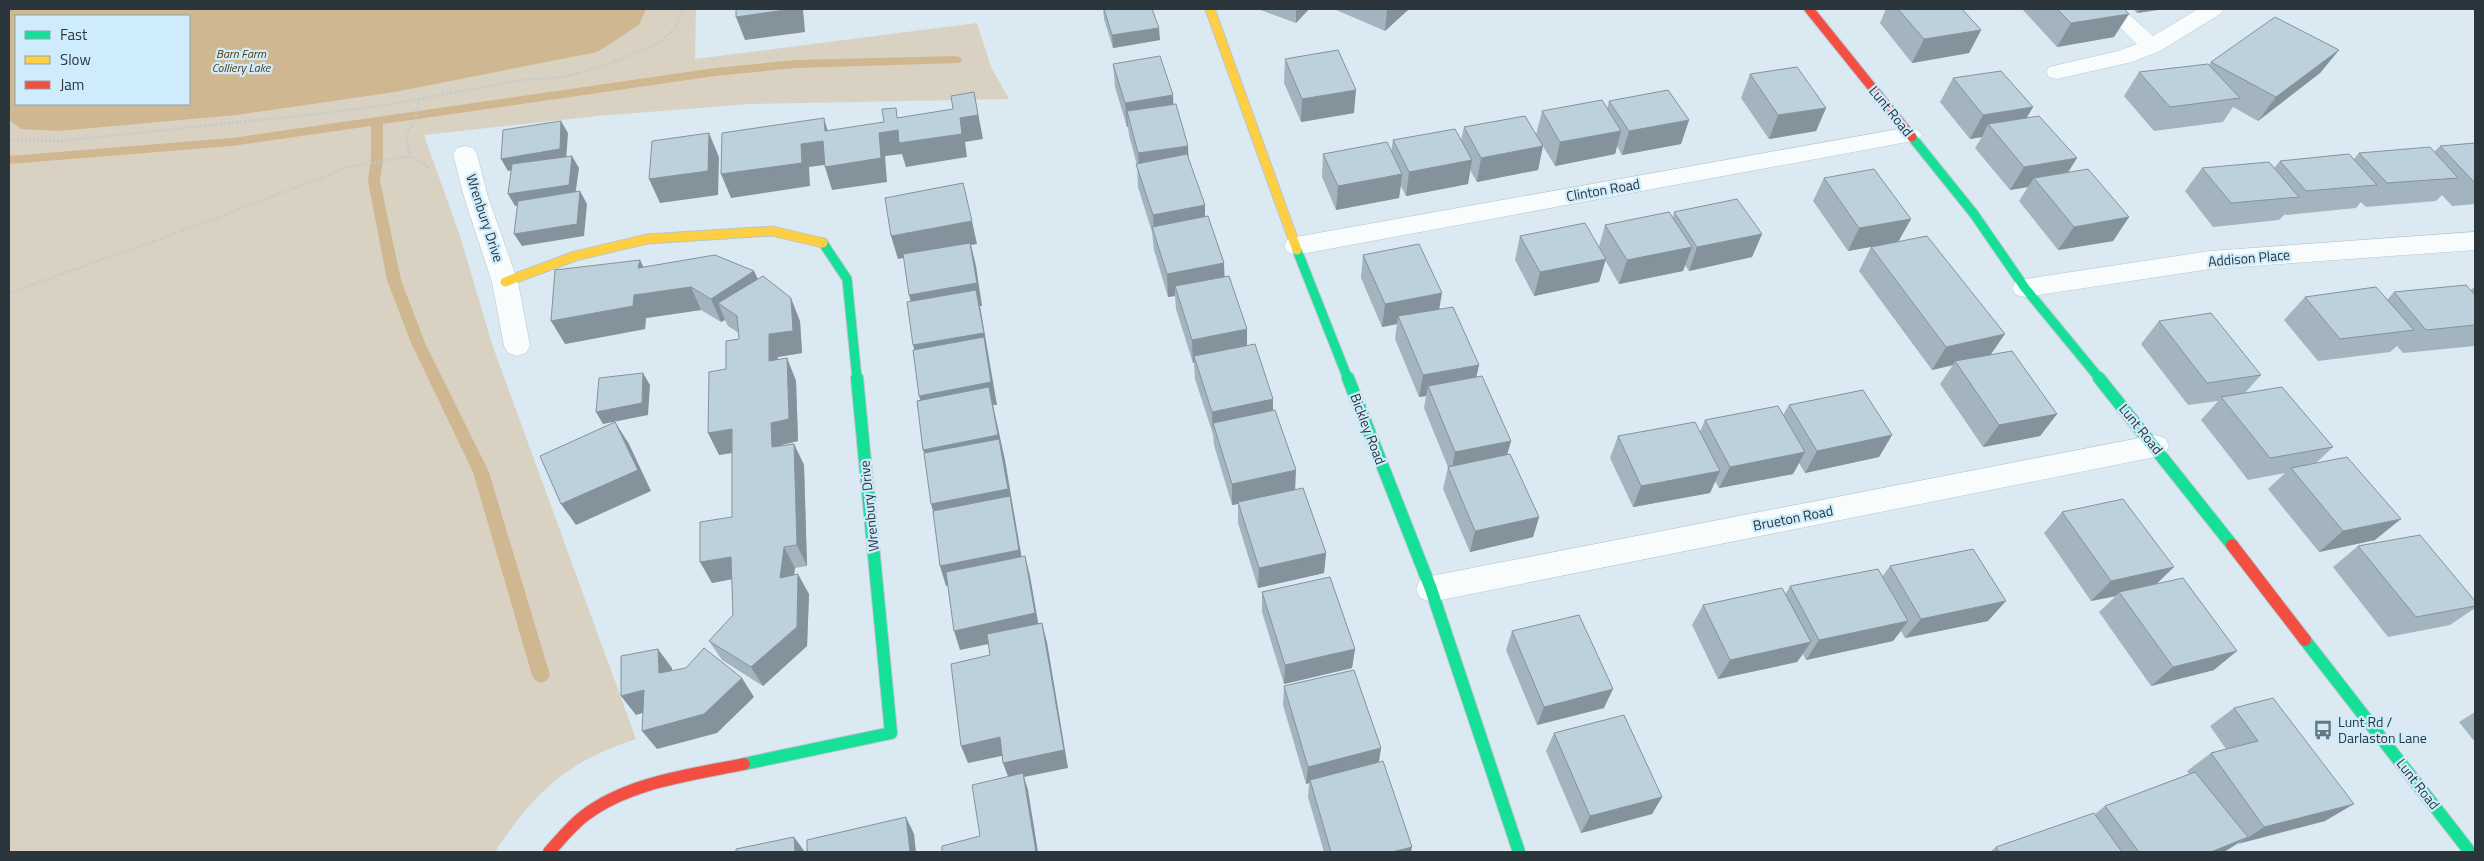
<svg xmlns="http://www.w3.org/2000/svg" width="2484" height="861" viewBox="0 0 2484 861" font-family="'Titillium Web',sans-serif">
	<style>
		.green { fill: #d9d2c3; fill-rule: evenodd }
		.water { fill: #cfb791; fill-rule: evenodd }
		.lines { fill: none; stroke-linecap: round; stroke-linejoin: round }
		.stream { fill: #cfb791; fill-rule: evenodd }
		.street-casing { stroke: #b9c5cc; stroke-width: 1 }
		.fast-far1-casing { stroke: #b9c5cc; stroke-width: 11 }
		.fast-casing { stroke: #b9c5cc; stroke-width: 14 }
		.slow-casing { stroke: #b9c5cc; stroke-width: 11 }
		.jam-far1-casing { stroke: #b9c5cc; stroke-width: 11 }
		.jam-casing { stroke: #b9c5cc; stroke-width: 14 }
		.path { stroke: #c4c9cd; stroke-width: 2.5; stroke-dasharray: 2 2; stroke-linecap: butt }
		.street { fill: #f9fcfd; fill-rule: evenodd }
		.fast-far1 { stroke: #16e098; stroke-width: 9 }
		.fast { stroke: #16e098; stroke-width: 12 }
		.slow { stroke: #ffcf43; stroke-width: 9 }
		.jam-far1 { stroke: #f24e42; stroke-width: 9 }
		.jam { stroke: #f24e42; stroke-width: 12 }
		.wall { fill: #a3b4be }
		.shaded-wall { fill: #84929b }
		.building { fill: #bdd1dd; stroke: #84929b }
		.labels { text-anchor: middle; stroke-width: 4.5; stroke-linejoin: round; paint-order: stroke }
		.far-water-label { font-size: 12px; font-style: italic; fill: #563a0a; stroke: #cfecfd }
		.street-label { font-size: 14px; fill: #2a363c; stroke: #cfecfd }
		.poi-label { font-size: 14px; fill: #2a363c; stroke: #cfecfd; text-anchor: start }
	</style>
	<rect width="100%" height="100%" fill="#dae9f2"/>
	<!-- green -->
	<path class="green" d="M9,9H696L695,59L977,23L991,67L1009,99L749,104L598,116L424,135L460,236L492,344L636,739C567,761 534,793 495,852H9ZM16,16H189V104H16Z"/>
	<!-- water -->
	<path class="water" d="M9,9H646L639,25L597,52L395,92L236,115L59,131L21,129L9,120ZM16,16H189V104H16Z"/>
	<g class="lines">
		<!-- stream -->
		<path class="stream" d="M956,56L960,57L962,60L960,63L796,68L715,76L383,124V158L380,181L401,280L425,343L489,472L550,675L547,680L541,683L535,680L532,675L473,472L411,343L387,280L368,181L371,158V126L232,146L9,164V156L232,138L715,68L796,60Z"/>
		<defs>
			<path id="street" d="M2101,9H2123L2153,36L2198,9H2224L2220,14L2160,51L2132,62L2057,79L2049,77L2046,72L2049,67L2118,51L2137,44Z
				M1910,127L1918,130L1922,135L1918,140L1296,255L1287,252L1284,246L1287,240L1296,237Z
				M465,146L473,148L477,154L488,197L518,282L530,346L526,353L517,356L508,353L504,346L492,282L464,197L453,154L457,148Z
				M2475,232V250L2210,269L2025,297L2016,295L2012,288L2016,281L2025,279L2210,251Z
				M2155,435L2165,438L2169,446L2165,454L2155,457L1431,602L1420,598L1416,589L1420,580L1431,576Z"/>
			<path id="fast-far1" d="M1912,137L1974,214L2025,288L2100,379
				M823,243L847,279L857,379
				M1297,250L1348,379"/>
			<path id="fast" d="M1348,378L1431,589L1519,852
				M2099,378L2232,545
				M2305,640L2470,852
				M744,764L891,733L857,378"/>
			<path id="slow" d="M1210,9L1297,250
				M505,282L575,256L647,239L772,231L823,243"/>
			<path id="jam-far1" d="M1809,9L1912,137"/>
			<path id="jam" d="M2232,545L2305,640
				M549,852C560,840 571,826 584,816C628,782 691,775 744,764"/>
		</defs>
		<!-- street casing -->
		<use href="#street" class="street-casing"/>
		<!-- fast-far1 casing -->
		<use href="#fast-far1" class="fast-far1-casing"/>
		<!-- fast casing -->
		<use href="#fast" class="fast-casing"/>
		<!-- slow casing -->
		<use href="#slow" class="slow-casing"/>
		<!-- jam-far1 casing -->
		<use href="#jam-far1" class="jam-far1-casing"/>
		<!-- jam casing -->
		<use href="#jam" class="jam-casing"/>
		<!-- path -->
		<path class="path" d="M419,99L415,120L406,134L410,156L429,167
			M9,140L60,141L307,115L387,105L522,80L564,77L609,64L659,43L676,27L683,9
			M9,293L190,228L349,167L410,156"/>
		<!-- street -->
		<use href="#street" class="street"/>
		<!-- fast-far1 -->
		<use href="#fast-far1" class="fast-far1"/>
		<!-- fast -->
		<use href="#fast" class="fast"/>
		<!-- slow -->
		<use href="#slow" class="slow"/>
		<!-- jam-far1 -->
		<use href="#jam-far1" class="jam-far1"/>
		<!-- jam -->
		<use href="#jam" class="jam"/>
	</g>
	<!-- wall -->
	<path class="wall" d="M1103,9H1152L1160,40L1113,48L1104,19Z
		M1258,9H1309L1296,23Z
		M1334,9H1409L1385,31Z
		M1886,9H1962L1981,30L1969,53L1912,63L1880,23Z
		M2022,9H2124L2114,37L2057,47Z
		M2133,9H2164L2137,13Z
		M2339,50L2320,73L2258,121L2233,107L2223,122L2154,131L2124,96L2139,72L2209,65L2211,62Z
		M1285,59L1354,113L1301,122L1284,83Z
		M1113,64L1173,95V105L1205,216L1247,346L1273,411L1295,489L1326,553L1324,573L1258,588L1238,523V504L1232,505L1214,445L1213,434L1195,379L1194,363H1193L1176,309L1175,296L1168,297L1154,250L1152,232L1138,187L1137,165L1129,135L1128,127H1127L1115,87Z
		M1750,74L1826,108L1816,131L1769,139L1741,98Z
		M1953,78L2033,107L2026,118L2068,172L2129,217L2113,241L2058,250L2019,201L2028,187L2010,190L1975,148L1982,137L1970,139L1940,102Z
		M1609,101L1689,120L1681,144L1622,155L1617,146L1615,154L1555,166L1543,146L1538,170L1477,182L1470,170L1468,184L1406,196L1401,186L1399,198L1336,210L1322,177L1323,154L1391,152L1393,140H1461L1464,127L1536,135L1542,111L1607,109Z
		M2475,143V204L2452,206L2442,195L2436,201L2366,207L2361,202L2356,208L2286,215L2285,214L2279,220L2213,227L2185,191L2202,168H2274L2280,161L2354,159L2359,153L2434,152L2440,146Z
		M1824,178L1911,219L1898,242L1990,355L2057,414L2040,436L1983,447L1940,384L1953,365L1932,370L1859,271L1871,247L1892,243L1848,251L1813,201Z
		M1674,212L1762,234L1752,257L1689,271L1685,265L1683,271L1619,284L1605,260L1599,282L1534,296L1515,260L1520,236L1599,247L1605,225L1673,217Z
		M1363,255L1440,309L1479,365L1476,377L1511,441L1507,454L1539,517L1533,537L1470,552L1443,489L1448,467L1424,408L1426,396L1419,397L1395,339L1397,324L1382,327L1361,278Z
		M640,260L643,267L754,271L758,279L800,321L802,353L778,357V360L787,358L796,381L798,441L781,445V446L794,444L804,465L807,566L795,568L794,575L809,594L807,646L763,686L722,660L709,641L733,615L732,579L712,583L732,517V453L719,455L726,369L739,339V333L728,326L725,320L721,322L701,310L646,318L645,329L565,344Z
		M2475,286V346L2403,353L2397,346L2390,352L2318,361L2284,320L2305,297L2387,300L2394,292L2471,290Z
		M2159,321L2261,375L2244,394L2333,447L2316,463L2375,540L2319,552L2268,489L2285,473L2248,480L2201,420L2218,401L2188,405L2141,344Z
		M1789,405L1892,435L1879,457L1805,473L1799,463L1793,474L1719,488L1715,481L1710,493L1633,507L1610,458L1618,436L1700,432L1705,420L1783,415Z
		M2062,512L2174,567L2156,584L2214,670L2151,686L2099,612L2116,596L2091,601L2044,533Z
		M2358,546L2475,601V608L2450,625L2388,637L2333,567Z
		M1890,566L1988,621L1905,638L1901,631L1893,641L1806,660L1803,654L1797,662L1718,679L1692,625L1703,605L1785,595L1790,586L1882,577Z
		M1262,592L1355,649L1352,668L1284,684L1262,612Z
		M1512,631L1604,708L1537,725L1506,650Z
		M1284,686L1381,748L1379,762L1411,852H1324L1308,797L1309,783L1306,784L1283,705Z
		M2234,708L2325,821L2238,843L2224,852H1990L1996,847L2095,814L2105,806L2189,774L2187,771L2211,753L2226,749L2210,726Z
		M2475,712V742L2459,722Z
		M1554,733L1662,797L1652,814L1581,833L1546,751Z"/>
	<!-- shaded-wall -->
	<path class="shaded-wall" d="M792,9H803L805,32L745,40L736,17Z
		M1297,9H1309L1296,23V10Z
		M1387,9H1409L1385,31Z
		M2140,9H2164L2137,13Z
		M2129,14L2114,37L2057,47L2071,23Z
		M1159,28L1160,40L1113,48L1112,35Z
		M1981,30L1969,53L1912,63L1924,39Z
		M2339,50L2320,73L2258,121L2276,97Z
		M1356,90L1354,113L1301,122L1302,99Z
		M974,92L983,139L965,142L967,157L906,167L902,154L885,156L887,182L832,190L825,167L879,133L898,130L960,118Z
		M1173,95L1174,119L1127,111L1128,127H1127L1125,103Z
		M2033,107L2019,131L1988,124L1982,137L1970,139L1983,115Z
		M1826,108L1816,131L1769,139L1778,115Z
		M824,118L831,142L825,131Z
		M1689,120L1681,144L1622,155L1629,131Z
		M561,121L568,133L566,161L508,171L501,159Z
		M1621,131L1615,154L1555,166L1560,142Z
		M709,133L719,157L718,195L660,203L649,179Z
		M823,141L831,164L809,167L810,186L731,198L721,174L801,144Z
		M1188,146L1189,169L1139,172L1138,153Z
		M1543,146L1538,170L1477,182L1481,158Z
		M572,156L579,168L575,197L515,206L508,194Z
		M2077,158L2062,182L2034,178L2028,187L2010,190L2024,167Z
		M1472,160L1468,184L1406,196L1409,172Z
		M1402,174L1399,198L1336,210L1338,186Z
		M580,191L587,204L584,236L522,246L514,234Z
		M1205,205V229L1154,233L1153,215Z
		M2129,217L2113,241L2058,250L2074,227Z
		M1911,219L1898,242L1848,251L1859,228Z
		M972,221L977,244L971,245L976,266L982,306H980L997,405H993L1005,460L1024,571L946,586L940,566L937,525L931,504L930,471L923,450L926,418L919,396L920,368L913,345L915,318L909,295L971,245L898,259L891,236Z
		M1762,234L1752,257L1689,271L1697,247Z
		M1692,247L1683,271L1619,284L1627,260Z
		M1606,259L1599,282L1534,296L1540,272Z
		M640,260L651,283L638,268Z
		M1224,263L1225,287L1175,286V296L1168,297L1167,274Z
		M754,271L764,294L718,303L725,320L721,322L711,299Z
		M691,287L701,310L646,318L645,329L565,344L551,321L634,295Z
		M1442,293L1438,316H1398L1397,324L1382,327L1385,304Z
		M791,298L800,321L802,353L778,357L779,384L769,361V334Z
		M1247,329V352L1194,356V363H1193L1192,340Z
		M2005,334L1989,357L1955,361L1953,365L1932,370L1946,347Z
		M787,358L796,381L798,441L781,445L782,469L772,447L771,423Z
		M1479,365L1474,387L1428,386L1426,396L1419,397L1423,375Z
		M643,373L650,385L648,415L603,424L596,412Z
		M1273,399V421L1213,423V434L1212,412Z
		M2057,414L2040,436L1983,447L1999,425Z
		M615,422L629,444L651,491L576,525L561,504Z
		M732,429L743,451L719,455L708,433Z
		M1892,435L1879,457L1805,473L1817,451Z
		M1511,441L1505,462L1451,474L1455,452Z
		M794,444L804,465L807,566L797,545Z
		M1805,452L1793,474L1719,488L1730,467Z
		M1296,470L1295,492L1238,502V504L1232,505V484Z
		M1720,471L1710,493L1633,507L1641,486Z
		M1539,517L1533,537L1470,552L1475,531Z
		M2401,519L2375,540L2319,552L2343,531Z
		M784,547L795,568L791,598L780,578Z
		M1326,553L1324,573L1258,588L1259,568Z
		M1025,556L1030,576L1040,633L960,650L954,631Z
		M731,557L743,577L712,583L700,562Z
		M2174,567L2153,587L2119,592L2116,596L2091,601L2111,581Z
		M798,574L809,594L807,646L763,686L751,667Z
		M2006,601L1988,621L1905,638L1921,619Z
		M1908,621L1893,641L1806,660L1819,640Z
		M1042,623L1047,642L1068,768L1024,777L1028,790L1038,852H1036L1003,763Z
		M1811,642L1797,662L1718,679L1730,660Z
		M658,649L672,668L673,692L659,673Z
		M1355,649L1352,668L1284,684L1285,665Z
		M2237,651L2214,670L2151,686L2173,667Z
		M742,678L754,697L717,733L657,749L642,731Z
		M1613,689L1604,708L1537,725L1544,707Z
		M644,690L658,708L636,715L621,696Z
		M1000,737L1006,755L968,763L961,746Z
		M1381,748L1378,766L1310,780L1309,783L1306,784L1308,767Z
		M1662,797L1652,814L1581,833L1590,816Z
		M2354,804L2325,821L2238,844L2264,827Z
		M906,817L914,834L916,852H910Z
		M794,837L805,852H795Z
		M2248,837L2224,852H2211Z
		M1412,847L1411,852H1392Z"/>
	<!-- building -->
	<path class="building" d="M736,9H792L736,17Z
		M1104,9H1152L1159,28L1112,35Z
		M1898,9H1962L1981,30L1924,39Z
		M2057,9H2124L2129,14L2071,23Z
		M2275,17L2339,50L2276,97L2211,62Z
		M1338,50L1356,90L1302,99L1285,59Z
		M1160,56L1173,95L1125,103L1113,64Z
		M2208,64L2240,98L2170,107L2139,72Z
		M1797,67L1826,108L1778,115L1750,74Z
		M2001,71L2033,107L1983,115L1953,78Z
		M1668,90L1689,120L1629,131L1609,101Z
		M974,92L978,115L960,118L962,134L899,143L898,130L879,133L881,158L825,167L823,141L801,144L802,163L721,174L722,133L824,118L825,131L884,122L882,109L896,108L897,118L953,109L951,96Z
		M1602,100L1621,131L1560,142L1542,111Z
		M1176,104L1188,146L1138,153L1127,111Z
		M1525,116L1543,146L1481,158L1464,127Z
		M2039,116L2077,158L2024,167L1988,124Z
		M561,121L560,149L501,159L503,130Z
		M1455,129L1472,160L1409,172L1393,140Z
		M709,133L708,171L649,179L652,141Z
		M1387,142L1402,174L1338,186L1323,154Z
		M2475,143V183L2440,146Z
		M2430,147L2458,178L2387,183L2359,153Z
		M1187,154L1205,205L1153,215L1136,164Z
		M2349,154L2377,185L2306,191L2280,161Z
		M572,156L569,185L508,194L512,164Z
		M2269,162L2299,197L2231,203L2202,168Z
		M1874,169L1911,219L1859,228L1824,178Z
		M2088,169L2129,217L2074,227L2034,178Z
		M963,183L972,221L891,236L885,198Z
		M580,191L577,224L514,234L518,201Z
		M1737,199L1762,234L1697,247L1674,212Z
		M1669,212L1692,247L1627,260L1605,225Z
		M1208,216L1224,263L1167,274L1152,227Z
		M1585,223L1606,259L1540,272L1520,236Z
		M1927,236L2005,334L1946,347L1871,247Z
		M970,243L977,283L909,295L903,254Z
		M1419,244L1442,293L1385,304L1363,255Z
		M715,255L754,271L711,299L691,287L634,295L633,306L551,321L555,270L640,260L638,268Z
		M763,276L791,298L793,331L769,334V361L787,358L789,419L771,423L772,447L794,444L797,545L784,547L780,578L798,574L797,627L751,667L709,641L733,615L731,557L700,562V522L732,517V429L708,433L709,372L726,369V341L739,339L737,316L718,303Z
		M1229,276L1247,329L1192,340L1175,286Z
		M2466,285L2475,295V325L2426,330L2394,292Z
		M2376,287L2414,330L2340,339L2305,297Z
		M976,290L984,333L913,345L907,302Z
		M1453,307L1479,365L1423,375L1398,316Z
		M2211,313L2261,375L2207,383L2159,321Z
		M984,337L991,382L919,396L913,350Z
		M1255,344L1273,399L1212,412L1194,356Z
		M2012,351L2057,414L1999,425L1955,361Z
		M643,373L642,403L596,412L599,378Z
		M1482,376L1511,441L1455,452L1428,386Z
		M989,387L998,435L923,450L917,401Z
		M2282,387L2333,447L2270,458L2221,397Z
		M1863,390L1892,435L1817,451L1789,405Z
		M1778,406L1805,452L1730,467L1705,420Z
		M1275,410L1296,470L1232,484L1213,423Z
		M615,422L638,470L561,504L540,456Z
		M1695,422L1720,471L1641,486L1618,436Z
		M999,439L1008,489L931,504L924,453Z
		M1510,454L1539,517L1475,531L1448,467Z
		M2347,457L2401,519L2343,531L2291,468Z
		M1303,488L1326,553L1259,568L1238,502Z
		M1010,496L1019,550L940,566L933,511Z
		M2123,499L2174,567L2111,581L2062,512Z
		M2420,535L2475,601V606L2416,617L2358,546Z
		M1973,549L2006,601L1921,619L1890,566Z
		M1025,556L1035,613L954,631L946,572Z
		M1878,569L1908,621L1819,640L1790,586Z
		M1330,577L1355,649L1285,665L1262,592Z
		M2183,578L2237,651L2173,667L2119,592Z
		M1782,588L1811,642L1730,660L1703,605Z
		M1579,615L1613,689L1544,707L1512,631Z
		M1042,623L1064,750L1003,763L1000,737L961,746L951,664L990,655L987,634Z
		M704,648L742,678L704,714L642,731L644,690L621,696V656L658,649L659,673L686,668Z
		M1354,670L1381,748L1308,767L1284,686Z
		M2273,698L2354,804L2264,827L2211,753L2258,741L2234,708Z
		M1624,715L1662,797L1590,816L1554,733Z
		M1383,761L1412,847L1392,852H1331L1310,780Z
		M2195,772L2248,837L2211,852H2139L2105,806Z
		M1023,773L1036,852H942V846L980,836L972,785Z
		M2094,813L2122,852H1999L1996,847Z
		M906,817L910,852H807V840Z
		M794,837L795,852H736V849Z"/>
	<!-- icons -->
	<defs>
		<symbol id="bus-bare" viewBox="-9 -9 18 18"><path d="M-5-6H5V4H4V6H2V4H-2V6H-4V4H-5ZM-3.5-4V0h7V-4ZM-3.5 1.2v1.5H-2V1.2ZM2 1.2v1.5H3.5V1.2Z" fill="#68757c" stroke="#cfecfd" stroke-width="2.5" paint-order="stroke"/></symbol>
	</defs>
	<g fill-rule="evenodd">
		<use href="#bus-bare" x="2309" y="716" width="28" height="28"/>
	</g>
	<g class="labels">
		<!-- far-water labels -->
		<g class="far-water-label">
			<text x="241" y="58">Barn Farm<tspan x="241" dy="14">Colliery Lake</tspan></text>
		</g>
		<!-- street labels -->
		<g class="street-label">
			<text transform="translate(1891 111) rotate(51)" y="5">Lunt Road</text>
			<text transform="translate(1603 190) rotate(-10)" y="5">Clinton Road</text>
			<text transform="translate(485 218) rotate(72)" y="5">Wrenbury Drive</text>
			<text transform="translate(2249 258) rotate(-5)" y="5">Addison Place</text>
			<text transform="translate(1368 429) rotate(69)" y="5">Bickley Road</text>
			<text transform="translate(2141 429) rotate(51)" y="5">Lunt Road</text>
			<text transform="translate(869 506) rotate(-96)" y="5">Wrenbury Drive</text>
			<text transform="translate(1793 518) rotate(-11)" y="5">Brueton Road</text>
			<text transform="translate(2418 784) rotate(52)" y="5">Lunt Road</text>
		</g>
		<!-- poi labels -->
		<g class="poi-label">
			<text x="2338" y="727">Lunt Rd /<tspan x="2338" dy="16">Darlaston Lane</tspan></text>
		</g>
	</g>
	<!-- border -->
	<rect width="2484" height="861" fill="none" stroke="#2a363c" stroke-width="20"/>
	<!-- legend -->
	<rect x="15" y="15" width="175" height="90" fill="#cfecfd" stroke="#8da3b0"/>
	<rect x="25" y="31" width="25" height="8" fill="#16e098" stroke="#8da3b0"/>
	<text x="60" y="40" font-size="15" fill="#2a363c">Fast</text>
	<rect x="25" y="56" width="25" height="8" fill="#ffcf43" stroke="#8da3b0"/>
	<text x="60" y="65" font-size="15" fill="#2a363c">Slow</text>
	<rect x="25" y="81" width="25" height="8" fill="#f24e42" stroke="#8da3b0"/>
	<text x="60" y="90" font-size="15" fill="#2a363c">Jam</text>
</svg>
